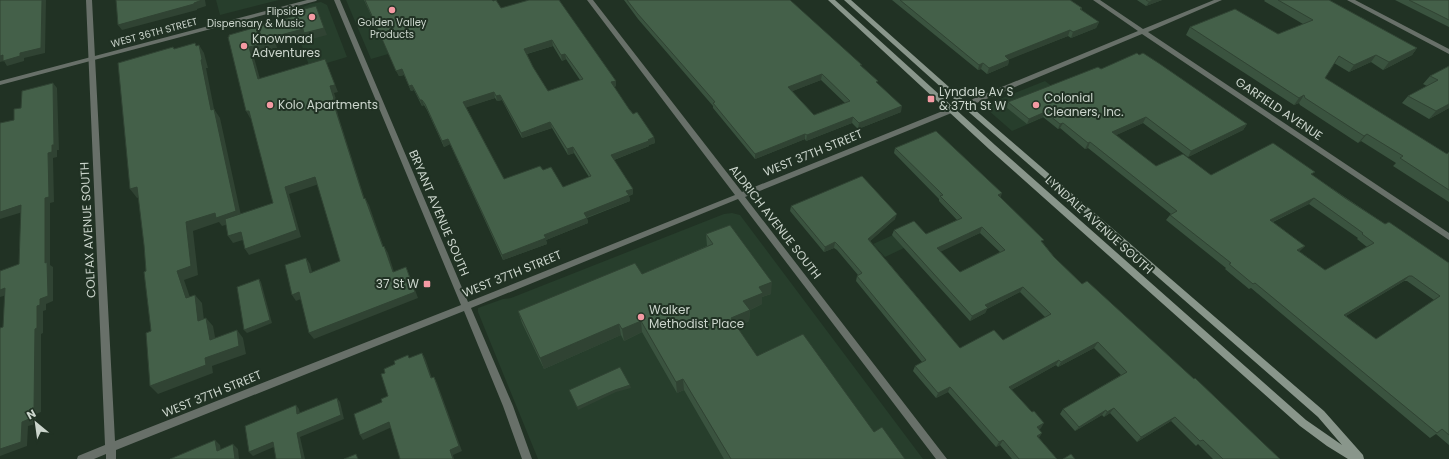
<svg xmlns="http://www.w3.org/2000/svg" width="1449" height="459" viewBox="0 0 1449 459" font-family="Poppins,sans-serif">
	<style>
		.built { fill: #273e2c }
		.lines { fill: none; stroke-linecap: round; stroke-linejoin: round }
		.minor { fill: #687069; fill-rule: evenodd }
		.tertiary { fill: #687069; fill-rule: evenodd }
		.secondary { fill: #89968b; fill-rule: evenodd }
		.wall { fill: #3a533f; fill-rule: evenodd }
		.shaded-wall { fill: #304333 }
		.building { fill: #446049; stroke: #304333; fill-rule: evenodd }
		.poi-dot { fill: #f49aa3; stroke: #213224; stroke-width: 1.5 }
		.labels { text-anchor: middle; stroke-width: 4; stroke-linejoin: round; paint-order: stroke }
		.far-poi-label { font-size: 10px; fill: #cbd5cc; stroke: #213224; text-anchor: end }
		.far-street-label { font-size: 10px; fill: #cbd5cc; stroke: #213224 }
		.poi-label { font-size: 12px; fill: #cbd5cc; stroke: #213224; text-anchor: start }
		.street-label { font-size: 12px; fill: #cbd5cc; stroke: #213224 }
	</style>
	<rect width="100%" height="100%" fill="#213224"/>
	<!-- built -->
	<path class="built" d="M216,0H279L220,15Z
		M346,0H460L477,28L371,59Z
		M321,2L327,5L347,57L310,68L290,13L310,4Z
		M1045,81L1075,104L1012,131L988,110L990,103Z
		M732,213L740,215L923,459H538L478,312V308L503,299L511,298L724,214Z
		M911,227L923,239L885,257L873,244Z"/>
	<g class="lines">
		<!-- minor -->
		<path class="minor" d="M86,0H92L115,441L461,305L334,0H340L468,302L735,195L587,0H593L742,192L950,108H954L955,110L954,112L745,197L947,459H936L738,199L471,308L513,406L532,459H522L503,406L464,311L116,450V459H106V454L94,459H77L78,456L105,445Z
			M1093,0H1100L1143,29L1214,0H1222L1148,32L1449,233V240L1142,34L967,107H963L962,105L963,103L1138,31Z
			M1347,0H1355L1449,49V54Z"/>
		<!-- tertiary -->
		<path class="tertiary" d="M307,0H317L316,1L0,85V81Z"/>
		<!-- secondary -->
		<path class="secondary" d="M828,0H835L995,145L1306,420L1342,445L1318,417L963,107L844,0H851L967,103L1324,411L1363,455L1364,459H1348L1327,446L1300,426L989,149Z"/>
	</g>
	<!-- wall -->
	<path class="wall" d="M364,0L493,1L501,8L529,0L616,86L614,87L629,109L654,137L655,143L649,145V146L614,160L633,189V194L629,196L630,201L587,218L588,223L546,240L547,244L503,260L450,144L444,147L427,110L424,105L422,106L414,90L411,91L404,75L399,76ZM553,46L562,61L566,59L580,80L548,91L533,67L527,54ZM495,98L497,101L502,100L522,138L552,128L568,155L574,153L589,177L563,187L543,170L504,179L466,107Z
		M624,0H790L861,66L877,83L901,112L858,129L852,123L806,141L805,139L755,159L713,108V106L638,19ZM821,80L845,103L814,115L792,91Z
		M892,0H1070L1082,8L1081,11L1099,22L1096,28L1071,38L1068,36L1009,59L1008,65L987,74L981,69L978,70Z
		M1137,0H1162L1146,6Z
		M1265,0H1329L1417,48L1412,55L1383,70L1371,62L1349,72L1334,63L1325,78L1447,154L1449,152V202L1393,166L1396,163L1361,141L1358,143L1300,105L1299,103L1294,105L1186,35L1190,27L1278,34L1303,24L1264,1Z
		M1395,0H1449V27Z
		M1449,66V108L1429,119L1402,103L1408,96L1427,86L1423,84L1430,76Z
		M1101,69L1247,124L1243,130L1188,157L1143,123L1116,135L1156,166L1211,175H1312L1385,224L1449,263V445L1436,434L1430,438L1251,288L1249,289L1225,269L1226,268L1166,220L1170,215L1171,214L1088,148L1085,149L1060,128L1058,129L1043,117L1027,124L1007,108L1008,102ZM1309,204L1358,238L1357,239L1367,247L1325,270L1299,251L1305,246L1273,222ZM1404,281H1407L1434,300L1376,339L1346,316Z
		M895,148L1000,198L1043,243L1054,257L1082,284L1280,459H1213L1198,444L1196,446L1171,421L1137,442L1110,413L1104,417L1102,415L1075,431L1060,414L1063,409L1121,375L1094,348L1058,367L1056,365L1011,390L1041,428L1039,429V438L1057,459H1012L1000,445L996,447L948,392L936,398L913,371L915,366L922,362L856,281L857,276L858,275L837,250L834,248L824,252L790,211L791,206L895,219L870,241L960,348L1003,340L1045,317L1020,292L987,309L985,313L970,321L892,235L894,230L926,234L957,220L939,201V199L894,153ZM980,233L1000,252L960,272L940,251Z
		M706,234L771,294L762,297V304L750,310L749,321L737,327L757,356L874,432L905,459H724L684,390L677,393L642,332L624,341L621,335L544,369L522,323L518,311L642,274L707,246Z"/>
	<!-- shaded-wall -->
	<path class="shaded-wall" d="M42,0H46L45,53L24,58V61L7,66L4,61L0,62V56L20,53Z
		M202,0H205L206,6L197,9V10L122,30L118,25Z
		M1153,0H1162L1146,6L1149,2Z
		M316,6L327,35L308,40L305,36L276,44L277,48L253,54L262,86L258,79L249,47L273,37Z
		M1099,22L1096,28L1071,38L1073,32Z
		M1070,30L1068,36L1003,62L1005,56Z
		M552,40L553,46L526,54L524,49Z
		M199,45L204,53L208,68H206L216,119L211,110L201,60Z
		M1417,48L1412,55L1383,70L1389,62Z
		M565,54L566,59L562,61L561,55Z
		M1376,55L1371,62L1349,72L1354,65Z
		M325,59L338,92L334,93L338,105L336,106L338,115L367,206L364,199L335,108Z
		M1009,60L1008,65L987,74L989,68Z
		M983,63L981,69L978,70L979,65Z
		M402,69L404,75L399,76L396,71Z
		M822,74L821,80L788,93V87Z
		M616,81V86L611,88V82Z
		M53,83L57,88L59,150H57V157L53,158L54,202L50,203V265L53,267V301L46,304V310L43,311V333L41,334V412L36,414V424L28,426L27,446L0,456V449L22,422L35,329L37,306L40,299L45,263V198Z
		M412,85L414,90L411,91L409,86Z
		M494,92L495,98L465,108L463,102Z
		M500,95L502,100L497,101L496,96Z
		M1304,95L1299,103L1294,105L1299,98Z
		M420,100H422L424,105L422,106Z
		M1449,104V108L1429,119L1436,111Z
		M902,106L901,112L858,129L859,123Z
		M214,109L220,118L242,220L222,226L219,222L193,231L198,275L184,280L193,306L186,298L177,271L186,222Z
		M246,111H249L253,118H250Z
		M1045,112L1043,117L1027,124L1029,119Z
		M853,117L852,123L806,141L807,135Z
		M1146,117L1143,123L1110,138L1112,132Z
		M550,122L552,128L522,138L521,133Z
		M1063,123L1060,128L1058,129L1060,124Z
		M1247,124L1243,130L1188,157L1191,151Z
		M805,134V139L755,159V154Z
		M1367,134L1361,141L1358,143L1364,136Z
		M654,137L655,143L649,145V146L611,161V155Z
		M448,139L450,144L444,147L442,141Z
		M1090,142L1088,148L1085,149L1088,143Z
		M573,147L574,153L568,155L567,149Z
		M315,177L319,184L289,194L301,237L249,255L245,249L285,187Z
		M137,187L143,196L137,198L130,189Z
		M633,189V194L629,196L630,201L585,218L584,213L626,191Z
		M1002,193L1000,199L998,195Z
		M365,198L369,205L386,254L383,247Z
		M1314,198L1309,204L1266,225L1270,220Z
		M21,205L26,211L0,219V212Z
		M897,214L895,219L867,244L868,239Z
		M587,218L588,223L546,240L547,244L503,260L502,255L544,235Z
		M982,227L980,233L936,254L937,248Z
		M241,232L246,239L233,243L228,236Z
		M835,242L834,248L824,252L825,247Z
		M384,246L388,253L396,278L393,272Z
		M1305,246L1300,251L1293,255L1297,250Z
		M306,258L310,264L314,279L310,273Z
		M406,267L409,274L418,298L314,339L309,333Z
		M1409,276L1404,281L1339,320L1344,315Z
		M259,279L261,282L272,323L247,333L244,330Z
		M772,282L771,294L762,297V304L750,310L749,321L731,329V318L743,301L759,287Z
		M1023,287L1020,292L987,309L985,313L970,321L972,316L985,305Z
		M5,288L10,294L0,297V290Z
		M299,292L303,298L296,301L292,295Z
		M195,295L202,303L205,329L198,321Z
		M206,318L213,326L217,348L210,340Z
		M641,321L642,332L624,341L622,329Z
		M619,324L621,335L544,369L540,358Z
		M237,330L243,338L246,354L212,366L213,373L158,394L150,386L205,358Z
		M1098,342L1094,348L1058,367L1061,362Z
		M422,353L425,358L434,384L431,378Z
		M1059,360L1056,365L1006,393L1009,387Z
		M434,377L437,383L462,451L453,455L454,459H453L450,450Z
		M683,379L684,390L677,393L676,382Z
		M630,385L631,388L616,392L578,410L577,407L615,390Z
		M950,387L948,392L936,398L938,393Z
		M337,398L340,402L344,419L300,437L305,459H302L297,433Z
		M296,405L299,409L301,418L297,414Z
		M1114,408L1110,413L1104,417L1107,412Z
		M1106,410L1102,415L1075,431L1079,427Z
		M1175,417L1171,421L1137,442L1141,437Z
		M389,422L392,427L363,440L360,435Z
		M1044,423L1041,428L1034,432L1037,427Z
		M1042,433L1039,438L1034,441L1037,436Z
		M215,440L220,445L222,456L217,451Z
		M1003,440L1000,445L996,447L999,442Z
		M273,442L276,446L253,456L249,452Z
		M233,444L238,449L239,459H235Z"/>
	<!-- building -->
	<path class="building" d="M0,0H42L41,48L20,53V56L3,61V55L0,56Z
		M116,0H202L194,3V4L118,25Z
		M365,0H492L493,1L496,0L501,8L529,0H559L616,81L611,82L629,109L633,114L637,112L654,137L648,140L649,141L611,155L633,189L626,191L629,195L584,213L587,218L544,235L546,238L502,255L448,139L442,141L425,104L422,100H420L412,85L409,86L402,69L396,71ZM552,40L561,55L565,54L583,79L548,91L533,67L524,49ZM494,92L496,96L500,95L521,133L550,122L567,149L573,147L591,176L563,187L551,167L543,170L540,166L504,179L463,102Z
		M627,0H790L862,65H860L878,81L876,82L902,106L859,123L853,117L807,135L805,134L755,154L713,103L715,102L637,13ZM822,74L850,101L814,115L788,87Z
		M900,0H1070L1082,8L1080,9L1099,22L1073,32L1070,30L1005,56L1009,60L989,68L983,63L979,65Z
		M1146,0H1153L1149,2Z
		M1278,0H1329L1417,48L1389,62L1376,55L1354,65L1339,56L1325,78L1447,154L1449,152V190L1400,158L1403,156L1367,134L1364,136L1305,98L1304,95L1299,98L1190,27L1235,9L1278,34L1313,20Z
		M1409,0H1449V20Z
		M316,6L324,28L304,33L303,29L273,37L274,41L249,47L258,79L325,59L335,85L330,86L334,99H333L335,108L364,199L365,198L383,247L384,246L393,272L406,267L415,292L309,333L299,292L292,295L285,265L306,258L310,273L340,261L315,177L285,187L297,230L245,249L241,232L228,236L225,219L273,203L249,111H246L228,37H229V35L298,15L297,11Z
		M195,43L196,46L199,45L202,59L201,60L211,110L214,109L236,211L216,218L215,213L186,222L191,266L177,271L186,298L195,295L198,321L206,318L210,340L237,330L239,346L205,358L206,365L150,386L146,333L151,331L144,272L146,271L144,245L137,187L130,189L118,63L173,47L174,49Z
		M1137,53L1139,55L1143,53L1160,64L1247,124L1191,151L1146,117L1112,132L1156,166L1183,154L1211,175L1273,143L1315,172L1311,174L1345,198L1385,224L1389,222L1449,263V435L1442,429L1437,433L1255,283L1253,284L1229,264L1231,263L1170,215L1177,211L1090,142L1088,143L1063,123L1060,124L1045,112L1029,119L1008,102L1098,67L1101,69ZM1314,198L1363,233L1362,234L1374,243L1325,270L1297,250L1305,246L1270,220ZM1409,276H1412L1440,296L1376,339L1344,315Z
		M1449,66V104L1436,111L1408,96L1438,80L1430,76Z
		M53,83L54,145H52V152L48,153L49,197L45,198V263L47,262L48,296L40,299V305L37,306V328L35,329L34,408L30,409L29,419L22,422L21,442L0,449V328L3,327L5,288L0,290V271L19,264L21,205L0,212V123L14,120V109L21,108L22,91Z
		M936,131L1002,193L998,195L1044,240L1041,241L1054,257L1082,284L1087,281L1194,379L1195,378L1280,459H1223L1203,440L1200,441L1175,417L1141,437L1114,408L1107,412L1106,410L1079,427L1063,409L1127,372L1098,342L1061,362L1059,360L1009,387L1032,412L1034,411L1044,423L1037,427L1042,433L1037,436L1057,459H1019L1003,440L999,442L950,387L938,393L915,366L926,360L857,276L862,273L838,245L835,242L825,247L791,206L862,176L897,214L868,239L960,348L994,330L1003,340L1051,314L1023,287L985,305L988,308L972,316L894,230L914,221L926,234L962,218L940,196L943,195L895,148ZM982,227L1005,250L960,272L937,248Z
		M730,225L772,282L759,287L763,293L743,301L750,310L731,318L757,356L803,334L874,432L882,427L905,459H731L683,379L676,382L641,321L622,329L619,324L540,358L518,311L635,263L642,274L713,244L706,234Z
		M259,279L270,320L244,330L237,287Z
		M422,353L431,378L434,377L459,446L450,450L453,459H400L389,422L360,435L354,414L382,402L381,399L388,396L381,374L385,373L384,369L395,364L394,361L408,355L409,358Z
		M620,367L630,385L615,390L577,407L569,390Z
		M337,398L341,415L297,433L302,459H276L273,442L249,452L245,426L296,405L297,414Z
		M215,440L217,451L233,444L235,459H170Z
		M356,454L358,459H344Z
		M1071,454L1075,459H1063Z"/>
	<!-- markers -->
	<g class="poi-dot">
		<circle cx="392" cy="10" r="4"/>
		<circle cx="312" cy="17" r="4"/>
		<circle cx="244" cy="46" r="4"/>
		<rect x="927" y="95" width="8" height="8" rx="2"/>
		<circle cx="270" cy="105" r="4"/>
		<circle cx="1036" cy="105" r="4"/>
		<rect x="423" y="280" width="8" height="8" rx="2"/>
		<circle cx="641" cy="317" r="4"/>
	</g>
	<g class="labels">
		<!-- far-poi labels -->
		<g class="far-poi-label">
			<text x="304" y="15">Flipside<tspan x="304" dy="12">Dispensary &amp; Music</tspan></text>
			<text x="392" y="26" text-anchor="middle">Golden Valley<tspan x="392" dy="12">Products</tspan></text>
		</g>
		<!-- far-street labels -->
		<g class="far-street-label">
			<text transform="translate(154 32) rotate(-15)" y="4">WEST 36TH STREET</text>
		</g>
		<!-- poi labels -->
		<g class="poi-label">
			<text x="252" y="43">Knowmad<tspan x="252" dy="14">Adventures</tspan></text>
			<text x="939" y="96">Lyndale Av S<tspan x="939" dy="14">&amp; 37th St W</tspan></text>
			<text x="1044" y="102">Colonial<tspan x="1044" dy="14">Cleaners, Inc.</tspan></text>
			<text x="278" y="109">Kolo Apartments</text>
			<text x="419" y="288" text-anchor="end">37 St W</text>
			<text x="649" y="314">Walker<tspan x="649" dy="14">Methodist Place</tspan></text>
		</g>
		<!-- street labels -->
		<g class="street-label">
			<text transform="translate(1279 109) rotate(34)" y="4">GARFIELD AVENUE</text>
			<text transform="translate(813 153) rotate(-22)" y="4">WEST 37TH STREET</text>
			<text transform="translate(439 213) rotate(67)" y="4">BRYANT AVENUE SOUTH</text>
			<text transform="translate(775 222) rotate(52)" y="4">ALDRICH AVENUE SOUTH</text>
			<text transform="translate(1099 225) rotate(42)" y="4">LYNDALE AVENUE SOUTH</text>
			<text transform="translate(88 230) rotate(-93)" y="4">COLFAX AVENUE SOUTH</text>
			<text transform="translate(512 274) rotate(-22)" y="4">WEST 37TH STREET</text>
			<text transform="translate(212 394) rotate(-22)" y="4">WEST 37TH STREET</text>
		</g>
	</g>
	<!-- north arrow -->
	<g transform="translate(36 423) rotate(331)" stroke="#213224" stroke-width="3" paint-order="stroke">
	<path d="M0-3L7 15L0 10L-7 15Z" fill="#cbd5cc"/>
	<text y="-6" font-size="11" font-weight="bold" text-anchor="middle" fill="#cbd5cc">N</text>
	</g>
</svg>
